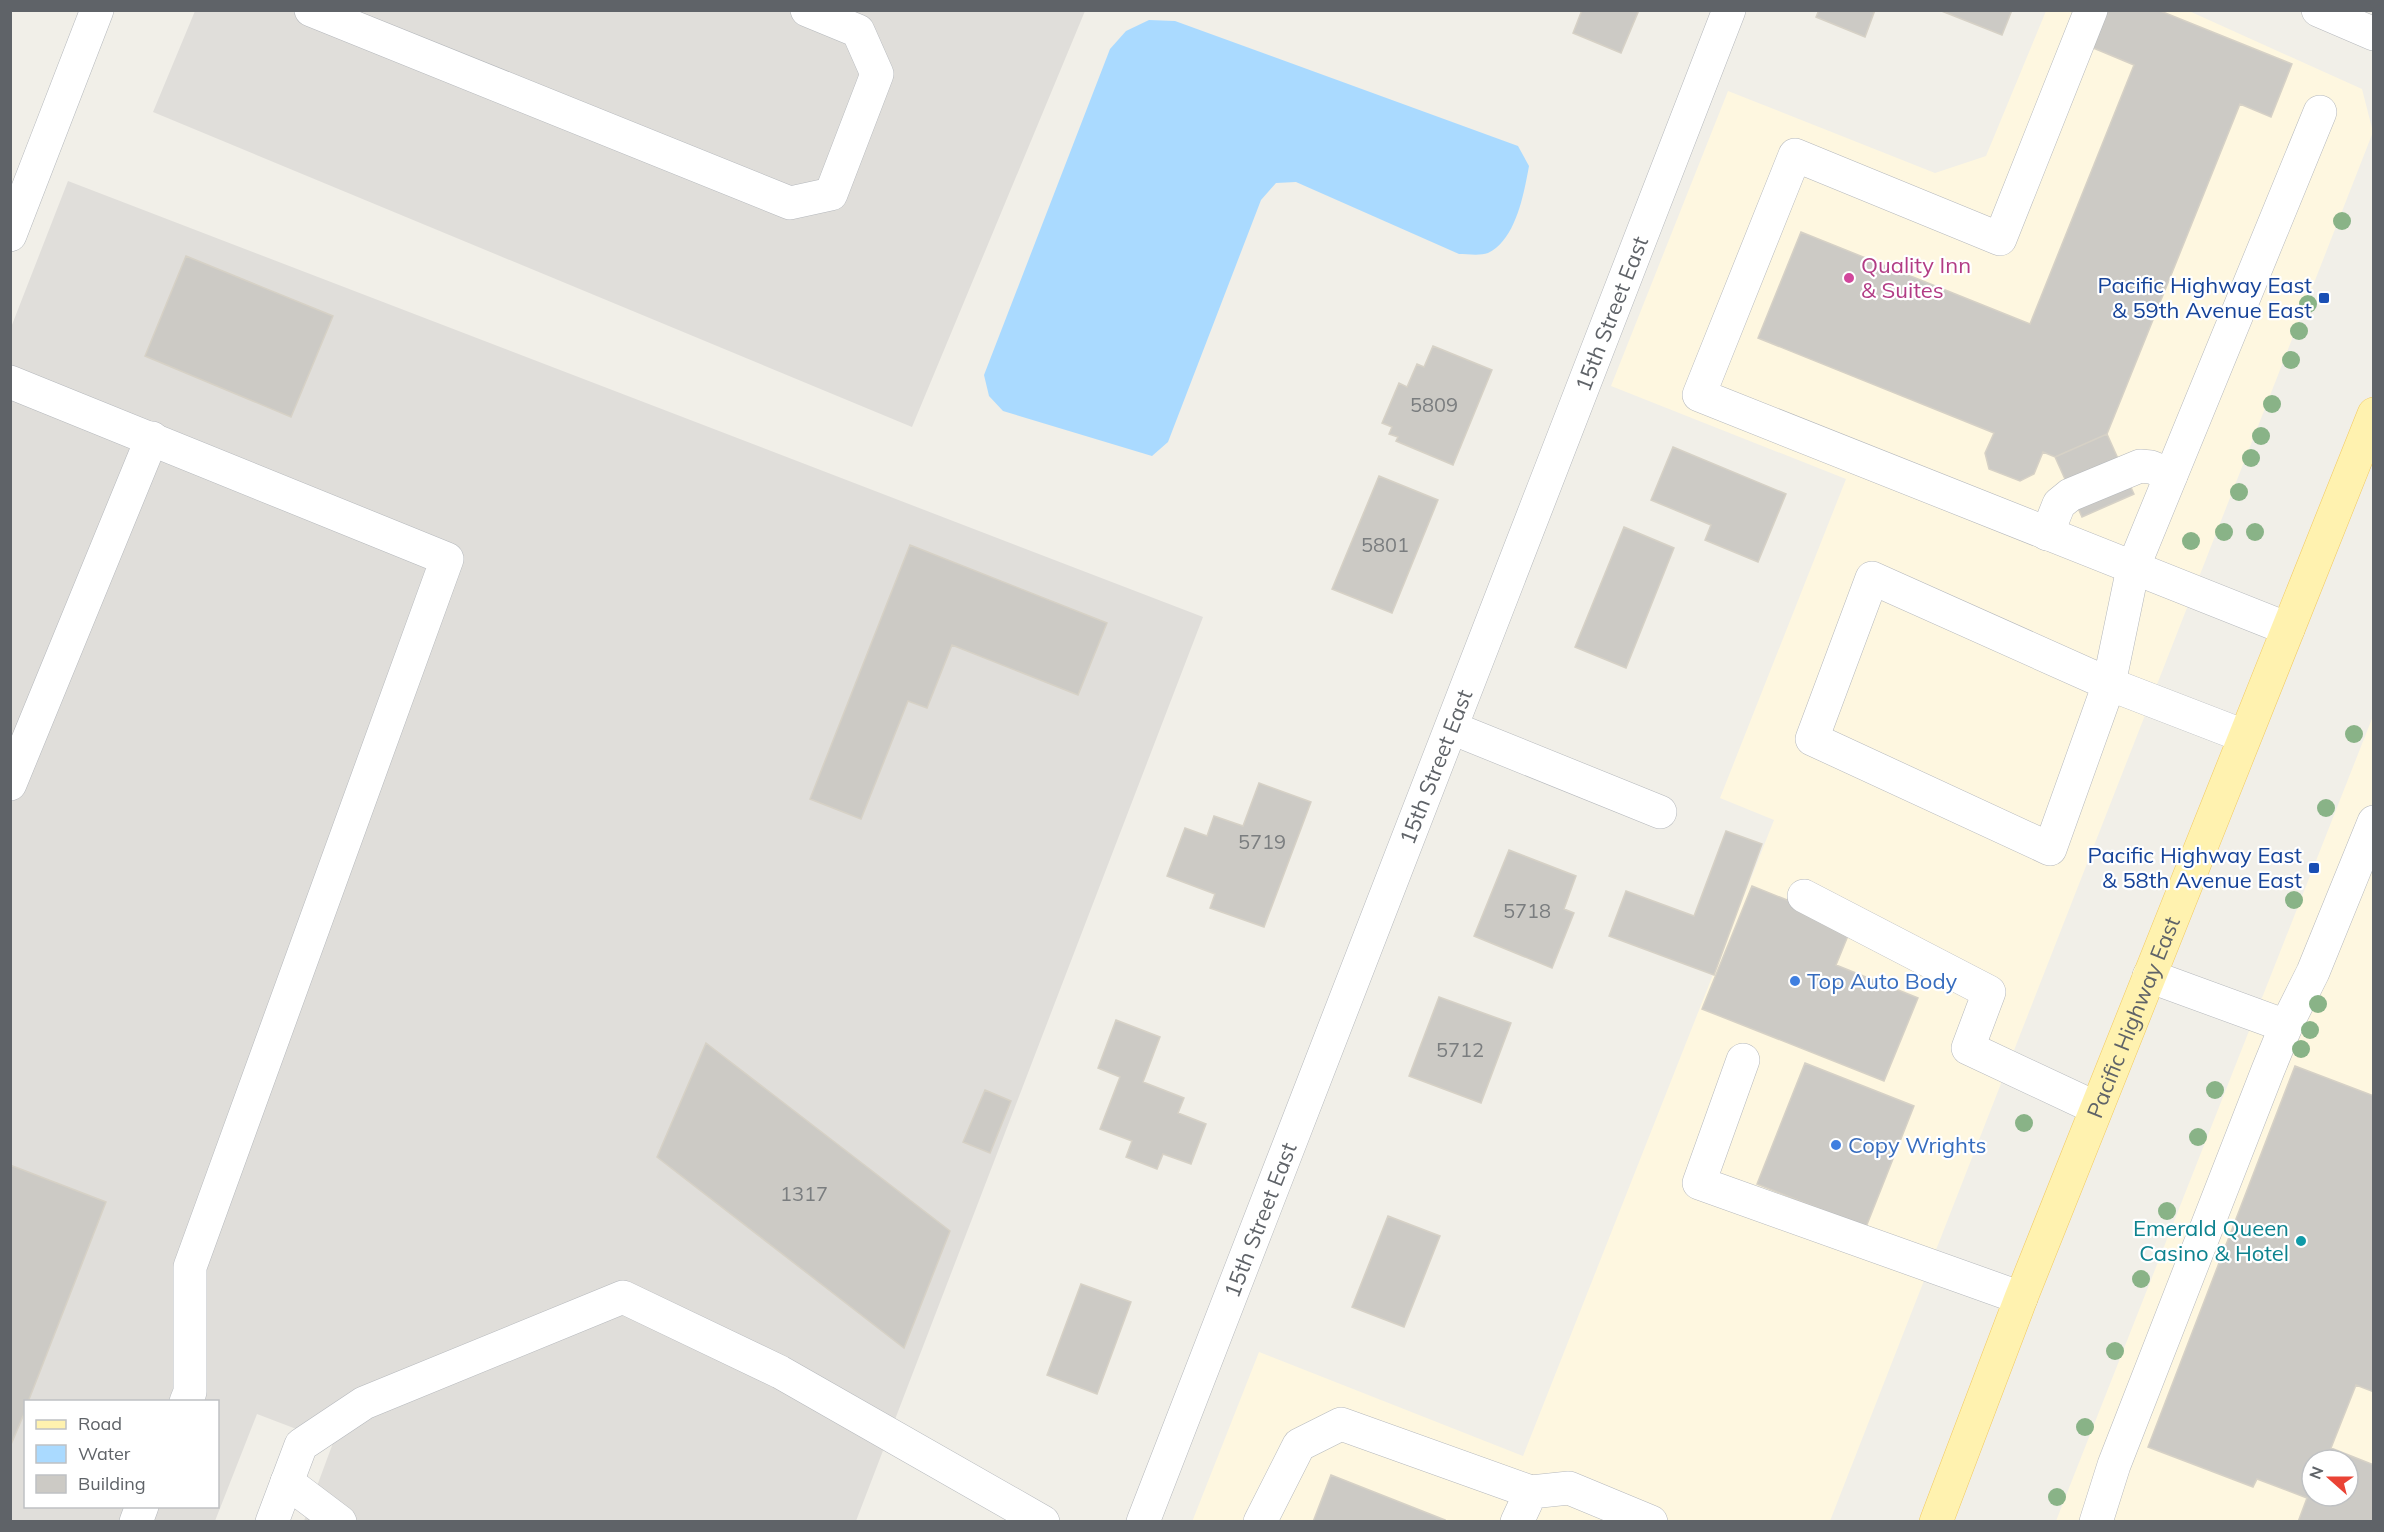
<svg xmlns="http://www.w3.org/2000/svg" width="2384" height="1532" viewBox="0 0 2384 1532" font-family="Mulish,sans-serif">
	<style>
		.commercial { fill: #fef7e0; fill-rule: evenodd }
		.industrial { fill: #e0deda; fill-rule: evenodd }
		.water { fill: #aadaff }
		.building { fill: #cccac5; stroke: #d6d1c6; stroke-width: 1.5; fill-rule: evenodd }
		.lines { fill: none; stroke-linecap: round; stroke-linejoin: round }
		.minor-casing { stroke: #b5b8bc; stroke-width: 34 }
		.major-casing { stroke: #f2c960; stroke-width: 34 }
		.minor { stroke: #fff; stroke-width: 33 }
		.major { stroke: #fff2af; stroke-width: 33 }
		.tree { fill: #89b387 }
		.hotel-dot { fill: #d1479c; stroke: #fff; stroke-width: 2 }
		.transit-dot { fill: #1a4fb4; stroke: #fff; stroke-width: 2 }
		.shop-dot { fill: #3f7fe0; stroke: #fff; stroke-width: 2 }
		.culture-dot { fill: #0f9aa8; stroke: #fff; stroke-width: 2 }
		.labels { text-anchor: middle; stroke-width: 4.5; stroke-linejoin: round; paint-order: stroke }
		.number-label { font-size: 20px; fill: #7a7d7f }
		.hotel-label { font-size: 22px; fill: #b23c85; stroke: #fff; text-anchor: start }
		.transit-label { font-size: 22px; fill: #164399; stroke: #fff; text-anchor: end }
		.street-label { font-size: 22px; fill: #5f6368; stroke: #fff }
		.shop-label { font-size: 22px; fill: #366cbe; stroke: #fff; text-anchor: start }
		.culture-label { font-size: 22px; fill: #0d838f; stroke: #fff; text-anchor: end }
	</style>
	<rect width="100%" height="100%" fill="#f1efe8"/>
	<!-- commercial -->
	<path class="commercial" d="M2046,11H2189L2362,89L2373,132L1830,1521L1192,1522L1259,1352L1523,1456L1774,820L1720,798L1846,479L1611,386L1728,91L1935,173L1986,156Z
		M2373,716V1521H2056ZM2312,1460H2348V1496H2312Z"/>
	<!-- industrial -->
	<path class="industrial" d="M195,11H1085L912,427L153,112Z
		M68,181L1203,617L856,1521H304L333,1443L257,1414L215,1521H11L10,330ZM26,1402H218V1506H26Z"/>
	<!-- water -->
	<path class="water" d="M1149,20L1175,21L1518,146L1529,166C1524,193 1516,240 1488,253C1480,256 1467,254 1459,254L1296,182L1276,183L1261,200L1168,442L1152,456L1003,411L989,396L984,375L1110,49L1126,31Z"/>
	<!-- building -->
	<path class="building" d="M1582,10H1639L1621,53L1573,33Z
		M1819,10H1875L1865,37L1816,17Z
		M1939,10H2012L2002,35Z
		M2105,10H2158L2292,64L2271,117L2240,104L2107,434L2055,457L2043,452L2034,474L2020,481L1989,469L1985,453L1994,433L1758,338L1801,232L2030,324L2134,65L2091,47Z
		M186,256L333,316L291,417L145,356Z
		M1433,346L1492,370L1453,465L1396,441L1398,437L1389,434L1392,427L1382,423L1399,383L1407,387L1417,364L1424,367Z
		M2107,434L2134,494L2082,517L2055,457Z
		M1673,447L1786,494L1758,562L1705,540L1711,525L1651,500Z
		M1379,476L1438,500L1392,613L1332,589Z
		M1624,527L1674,548L1626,668L1575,647Z
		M910,545L1107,623L1078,695L952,645L927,708L908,701L861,819L810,799Z
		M1259,783L1311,802L1264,927L1210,908L1215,894L1167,876L1185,828L1207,836L1214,816L1243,826Z
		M1726,831L1762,844L1714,975L1609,936L1626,891L1694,916Z
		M1509,850L1576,876L1564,909L1574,913L1552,968L1474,936Z
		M1752,886L1852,926L1836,965L1918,998L1884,1081L1702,1009Z
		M1439,997L1511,1023L1481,1103L1409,1076Z
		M1116,1020L1160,1037L1143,1082L1184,1098L1178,1113L1206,1124L1191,1164L1163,1154L1157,1169L1126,1157L1132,1141L1100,1129L1120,1077L1098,1068Z
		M706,1043L950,1231L904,1348L657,1157Z
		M1805,1063L1914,1106L1866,1227L1757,1184Z
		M2295,1066L2374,1096V1392L2356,1385L2331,1448L2374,1465V1522H2298L2307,1498L2257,1479L2253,1487L2148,1447ZM2312,1460H2348V1496H2312Z
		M985,1090L1011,1101L990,1153L963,1142Z
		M10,1165L106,1202L28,1402H26V1409L10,1447Z
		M1388,1216L1440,1236L1404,1327L1352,1307Z
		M1081,1284L1131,1302L1097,1394L1047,1375Z
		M1331,1475L1445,1520L1444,1522H1313Z"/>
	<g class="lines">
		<defs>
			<g id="minor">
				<path d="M311,10L790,203L831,194L877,74L858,31L807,10"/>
				<path d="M2091,10L2000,239L1795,155L1699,395L2288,629"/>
				<path d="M2318,10L2374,34"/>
				<path d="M10,235L97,10"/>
				<path d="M10,382L447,559L190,1267V1392L186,1402"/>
				<path d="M2047,534L2059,504L2070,495L2140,466L2151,467L2171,475"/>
				<path d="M1452,728L1660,812"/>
				<path d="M2244,736L2109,684L2050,849L1812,739L1872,578L2109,684L2133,568L2320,112"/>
				<path d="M10,784L152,438"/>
				<path d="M1804,896L1989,992L1968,1048L2096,1108"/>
				<path d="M2149,976L2286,1026"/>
				<path d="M1743,1060L1699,1183L2021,1298"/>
				<path d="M287,1482L340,1522"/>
				<path d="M136,1522L142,1506"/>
				<path d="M272,1522L301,1445L364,1403L623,1297L780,1372L1043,1522"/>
				<path id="s1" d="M1143,1522L1729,10"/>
				<path d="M1260,1522L1299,1445L1341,1424L1531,1492"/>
				<path d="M1517,1522L1531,1492L1569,1488L1651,1522"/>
				<path d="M2096,1522L2114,1465L2268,1070L2286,1026L2313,972L2374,822"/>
			</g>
			<g id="major">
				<path id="s2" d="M1936,1522L2021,1298L2374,414"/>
			</g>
		</defs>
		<!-- minor casing -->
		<use href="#minor" class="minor-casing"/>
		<!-- major casing -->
		<use href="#major" class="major-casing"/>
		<!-- minor -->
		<use href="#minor" class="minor"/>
		<!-- major -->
		<use href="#major" class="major"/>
	</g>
	<!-- trees -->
	<g class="tree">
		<circle cx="2342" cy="221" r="9"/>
		<circle cx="2308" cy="304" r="9"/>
		<circle cx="2299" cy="331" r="9"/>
		<circle cx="2291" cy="360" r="9"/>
		<circle cx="2272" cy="404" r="9"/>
		<circle cx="2261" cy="436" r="9"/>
		<circle cx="2251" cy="458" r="9"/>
		<circle cx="2239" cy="492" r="9"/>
		<circle cx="2224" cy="532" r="9"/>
		<circle cx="2255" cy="532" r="9"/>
		<circle cx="2191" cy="541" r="9"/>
		<circle cx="2354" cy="734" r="9"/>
		<circle cx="2326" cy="808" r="9"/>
		<circle cx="2294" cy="900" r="9"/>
		<circle cx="2318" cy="1004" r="9"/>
		<circle cx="2310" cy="1030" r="9"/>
		<circle cx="2301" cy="1049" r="9"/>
		<circle cx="2215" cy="1090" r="9"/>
		<circle cx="2024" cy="1123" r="9"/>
		<circle cx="2198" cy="1137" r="9"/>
		<circle cx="2167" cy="1211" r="9"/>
		<circle cx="2141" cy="1279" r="9"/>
		<circle cx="2115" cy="1351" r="9"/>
		<circle cx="2085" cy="1427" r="9"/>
		<circle cx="2057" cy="1497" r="9"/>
	</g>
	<!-- markers -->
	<circle class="hotel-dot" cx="1849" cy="278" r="6"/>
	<g class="transit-dot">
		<rect x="2318" y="292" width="12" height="12" rx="3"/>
		<rect x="2308" y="862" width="12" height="12" rx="3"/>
	</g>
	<g class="shop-dot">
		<circle cx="1795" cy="981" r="6"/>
		<circle cx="1836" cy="1145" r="6"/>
	</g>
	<circle class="culture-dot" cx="2301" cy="1241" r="6"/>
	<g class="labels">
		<!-- number labels -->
		<g class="number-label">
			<text x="1434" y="412">5809</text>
			<text x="1385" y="552">5801</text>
			<text x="1262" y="849">5719</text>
			<text x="1527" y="918">5718</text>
			<text x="1460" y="1057">5712</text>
			<text x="804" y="1201">1317</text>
		</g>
		<!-- hotel labels -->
		<g class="hotel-label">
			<text x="1861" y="273">Quality Inn<tspan x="1861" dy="25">&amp; Suites</tspan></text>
		</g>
		<!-- transit labels -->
		<g class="transit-label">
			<text x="2312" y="293">Pacific Highway East<tspan x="2312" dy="25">&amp; 59th Avenue East</tspan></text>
			<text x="2302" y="863">Pacific Highway East<tspan x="2302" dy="25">&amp; 58th Avenue East</tspan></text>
		</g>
		<!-- street labels -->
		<g class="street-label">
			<text dy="8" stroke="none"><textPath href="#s1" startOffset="1296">15th Street East</textPath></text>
			<text dy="8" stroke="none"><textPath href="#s1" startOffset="810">15th Street East</textPath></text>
			<text dy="8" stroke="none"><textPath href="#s2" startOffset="542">Pacific Highway East</textPath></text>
			<text dy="8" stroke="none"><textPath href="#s1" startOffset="324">15th Street East</textPath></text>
		</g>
		<!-- shop labels -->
		<g class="shop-label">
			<text x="1807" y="989">Top Auto Body</text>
			<text x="1848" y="1153">Copy Wrights</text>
		</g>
		<!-- culture labels -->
		<g class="culture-label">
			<text x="2289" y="1236">Emerald Queen<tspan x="2289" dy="25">Casino &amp; Hotel</tspan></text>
		</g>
	</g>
	<!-- border -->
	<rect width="2384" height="1532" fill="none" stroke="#5f6368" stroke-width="24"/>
	<!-- legend -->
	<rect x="24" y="1400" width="195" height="108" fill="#ffffff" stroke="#bfc1c3" stroke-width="1.5"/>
	<rect x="36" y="1420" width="30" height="9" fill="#fff2af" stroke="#bfc1c3" stroke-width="1.5"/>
	<text x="78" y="1430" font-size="18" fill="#5f6368">Road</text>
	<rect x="36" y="1445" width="30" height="18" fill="#aadaff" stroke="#bfc1c3" stroke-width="1.5"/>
	<text x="78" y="1460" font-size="18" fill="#5f6368">Water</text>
	<rect x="36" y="1475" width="30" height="18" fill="#cccac5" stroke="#bfc1c3" stroke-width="1.5"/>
	<text x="78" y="1490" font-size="18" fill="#5f6368">Building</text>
	<!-- north arrow -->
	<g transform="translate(2330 1478) rotate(291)"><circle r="28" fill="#ffffff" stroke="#bfc1c3" stroke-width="1.5"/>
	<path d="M0-4.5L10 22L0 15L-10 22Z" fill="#ea4335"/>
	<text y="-9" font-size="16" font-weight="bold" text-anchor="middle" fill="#5f6368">N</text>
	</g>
</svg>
